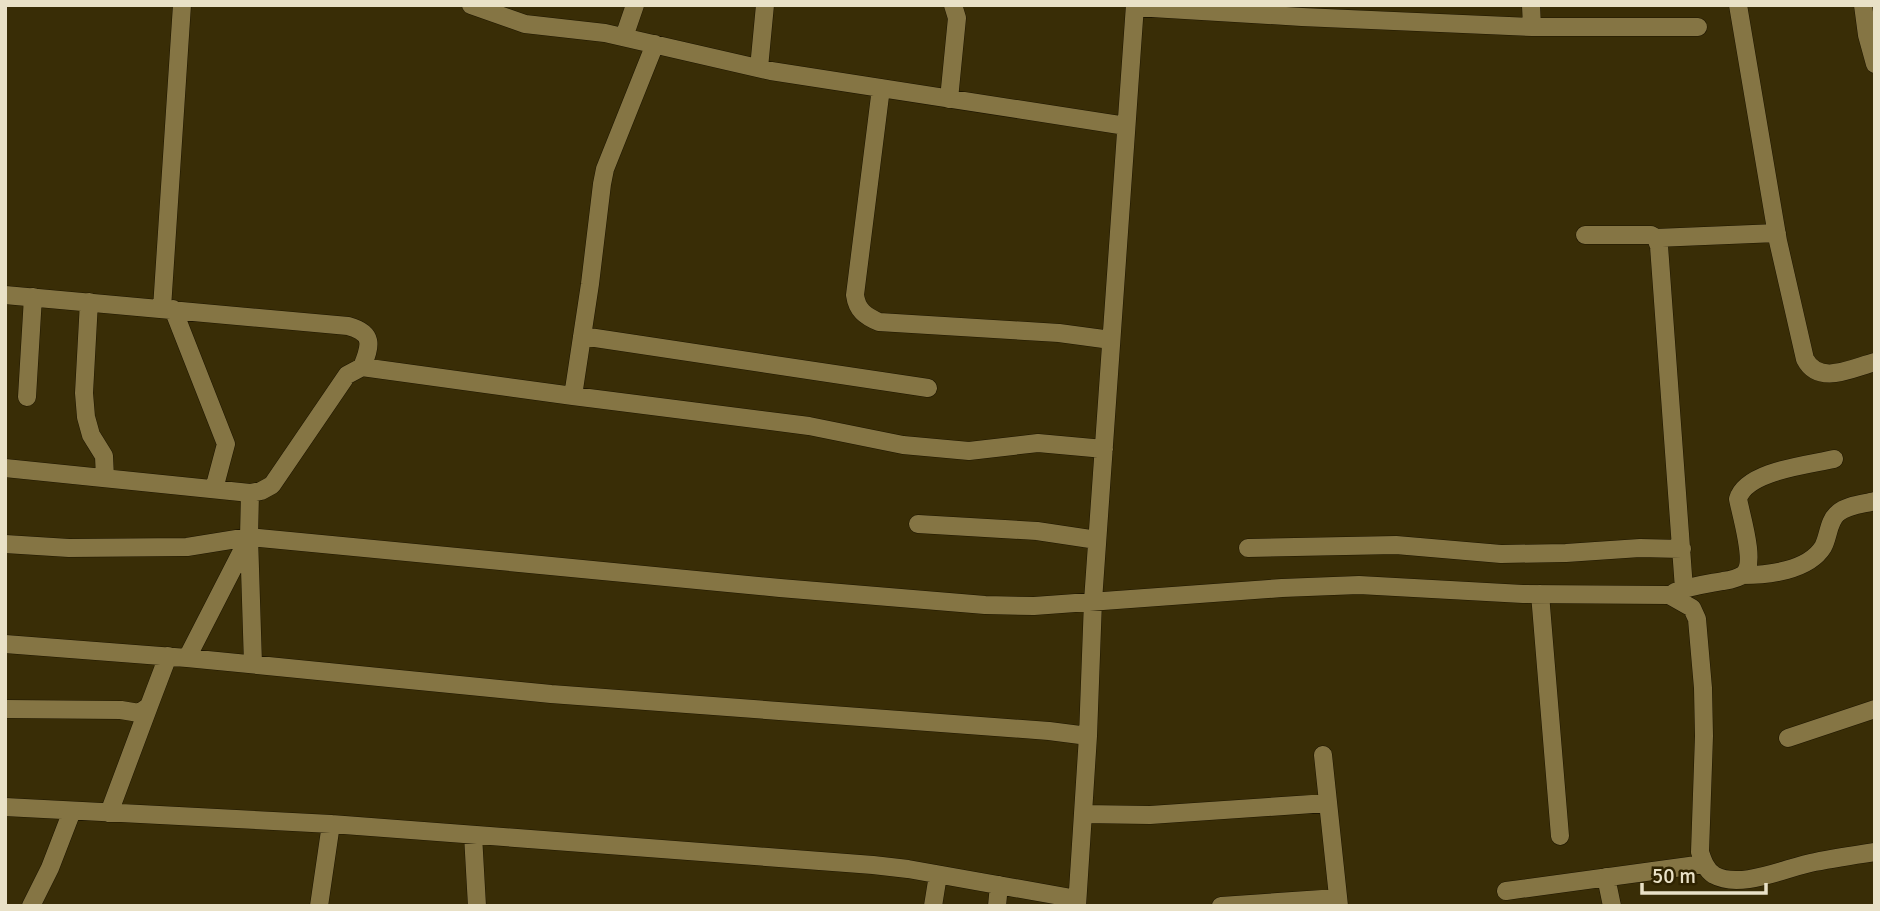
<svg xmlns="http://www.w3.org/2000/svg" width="1880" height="911" viewBox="0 0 1880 911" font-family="Signika,sans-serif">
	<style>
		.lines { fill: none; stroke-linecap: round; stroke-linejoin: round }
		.street-casing { stroke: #1e1600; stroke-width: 19 }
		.street { stroke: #857544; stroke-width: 18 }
	</style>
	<rect width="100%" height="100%" fill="#392d06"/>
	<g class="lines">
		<defs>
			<path id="street" d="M471,5L525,24L605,33L771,71L1126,126
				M1531,5L1532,27
				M1738,5L1778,241L1805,359C1819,386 1852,368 1875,362
				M1863,5L1867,35L1875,64
				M1135,7L1302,17L1532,27H1698
				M624,37L635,5
				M759,68L765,5
				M881,88L855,295C857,310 865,316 879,322L1059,333L1111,340
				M949,99L957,18L953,5
				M1585,235H1651L1656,238L1659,246L1684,589
				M1656,238L1777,233
				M5,295L348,326C374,333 371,345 362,367
				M89,302L84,393L86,417L91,435L104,456L105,478
				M162,308L182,5
				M173,309L226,444L214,489
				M582,336L928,388
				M573,396L590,284L602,184L605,169L655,44
				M27,397L33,297
				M5,468L250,493L261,491L272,485L347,375L362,367L573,396L809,426L903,445L969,451L1038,443L1104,449
				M250,493L249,537L253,664
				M918,524L1037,531L1097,540
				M5,544L69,548L187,547L249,537L780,588L985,605L1034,606L1282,588L1359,585L1523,594L1669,595L1692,608L1697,619L1703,688L1704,736L1700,852C1703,861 1706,870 1714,875C1741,890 1787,867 1815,862C1835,858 1855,855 1875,852
				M1248,548L1396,545L1501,554L1566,553L1640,548L1682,549
				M1743,575C1768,575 1808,571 1823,547C1829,536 1828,521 1838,513C1847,505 1864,504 1875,501
				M1675,592C1691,586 1707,584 1723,581C1730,580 1739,578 1744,574C1756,563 1741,515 1738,499C1746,471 1808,465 1834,459
				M1540,594L1560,836
				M5,644L187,658L551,694L1049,731L1088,736
				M187,658L247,541
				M5,709L121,710L139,713L149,706L168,656
				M1788,738L1875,709
				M1323,755L1339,906
				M5,807L331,824L873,865L908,869L1077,899
				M109,813L149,706
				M1083,814L1150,815L1327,803
				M473,835L477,906
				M1606,877L1612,906
				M1506,891L1704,864
				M31,906L50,868L72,811
				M319,906L331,824
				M933,906L938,875
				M997,906L999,885
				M1077,906L1088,736L1093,601L1135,5
				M1221,906L1337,898"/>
		</defs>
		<!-- street casing -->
		<use href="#street" class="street-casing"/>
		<!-- street -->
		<use href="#street" class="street"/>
	</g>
	<!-- border -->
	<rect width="1880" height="911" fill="none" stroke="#e9e1c7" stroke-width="14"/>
	<!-- scale -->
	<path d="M1642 883v10h124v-10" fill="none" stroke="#e9e1c7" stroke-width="3.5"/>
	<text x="1652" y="883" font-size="21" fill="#e9e1c7" stroke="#2f2300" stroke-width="5" paint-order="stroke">50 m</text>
</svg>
